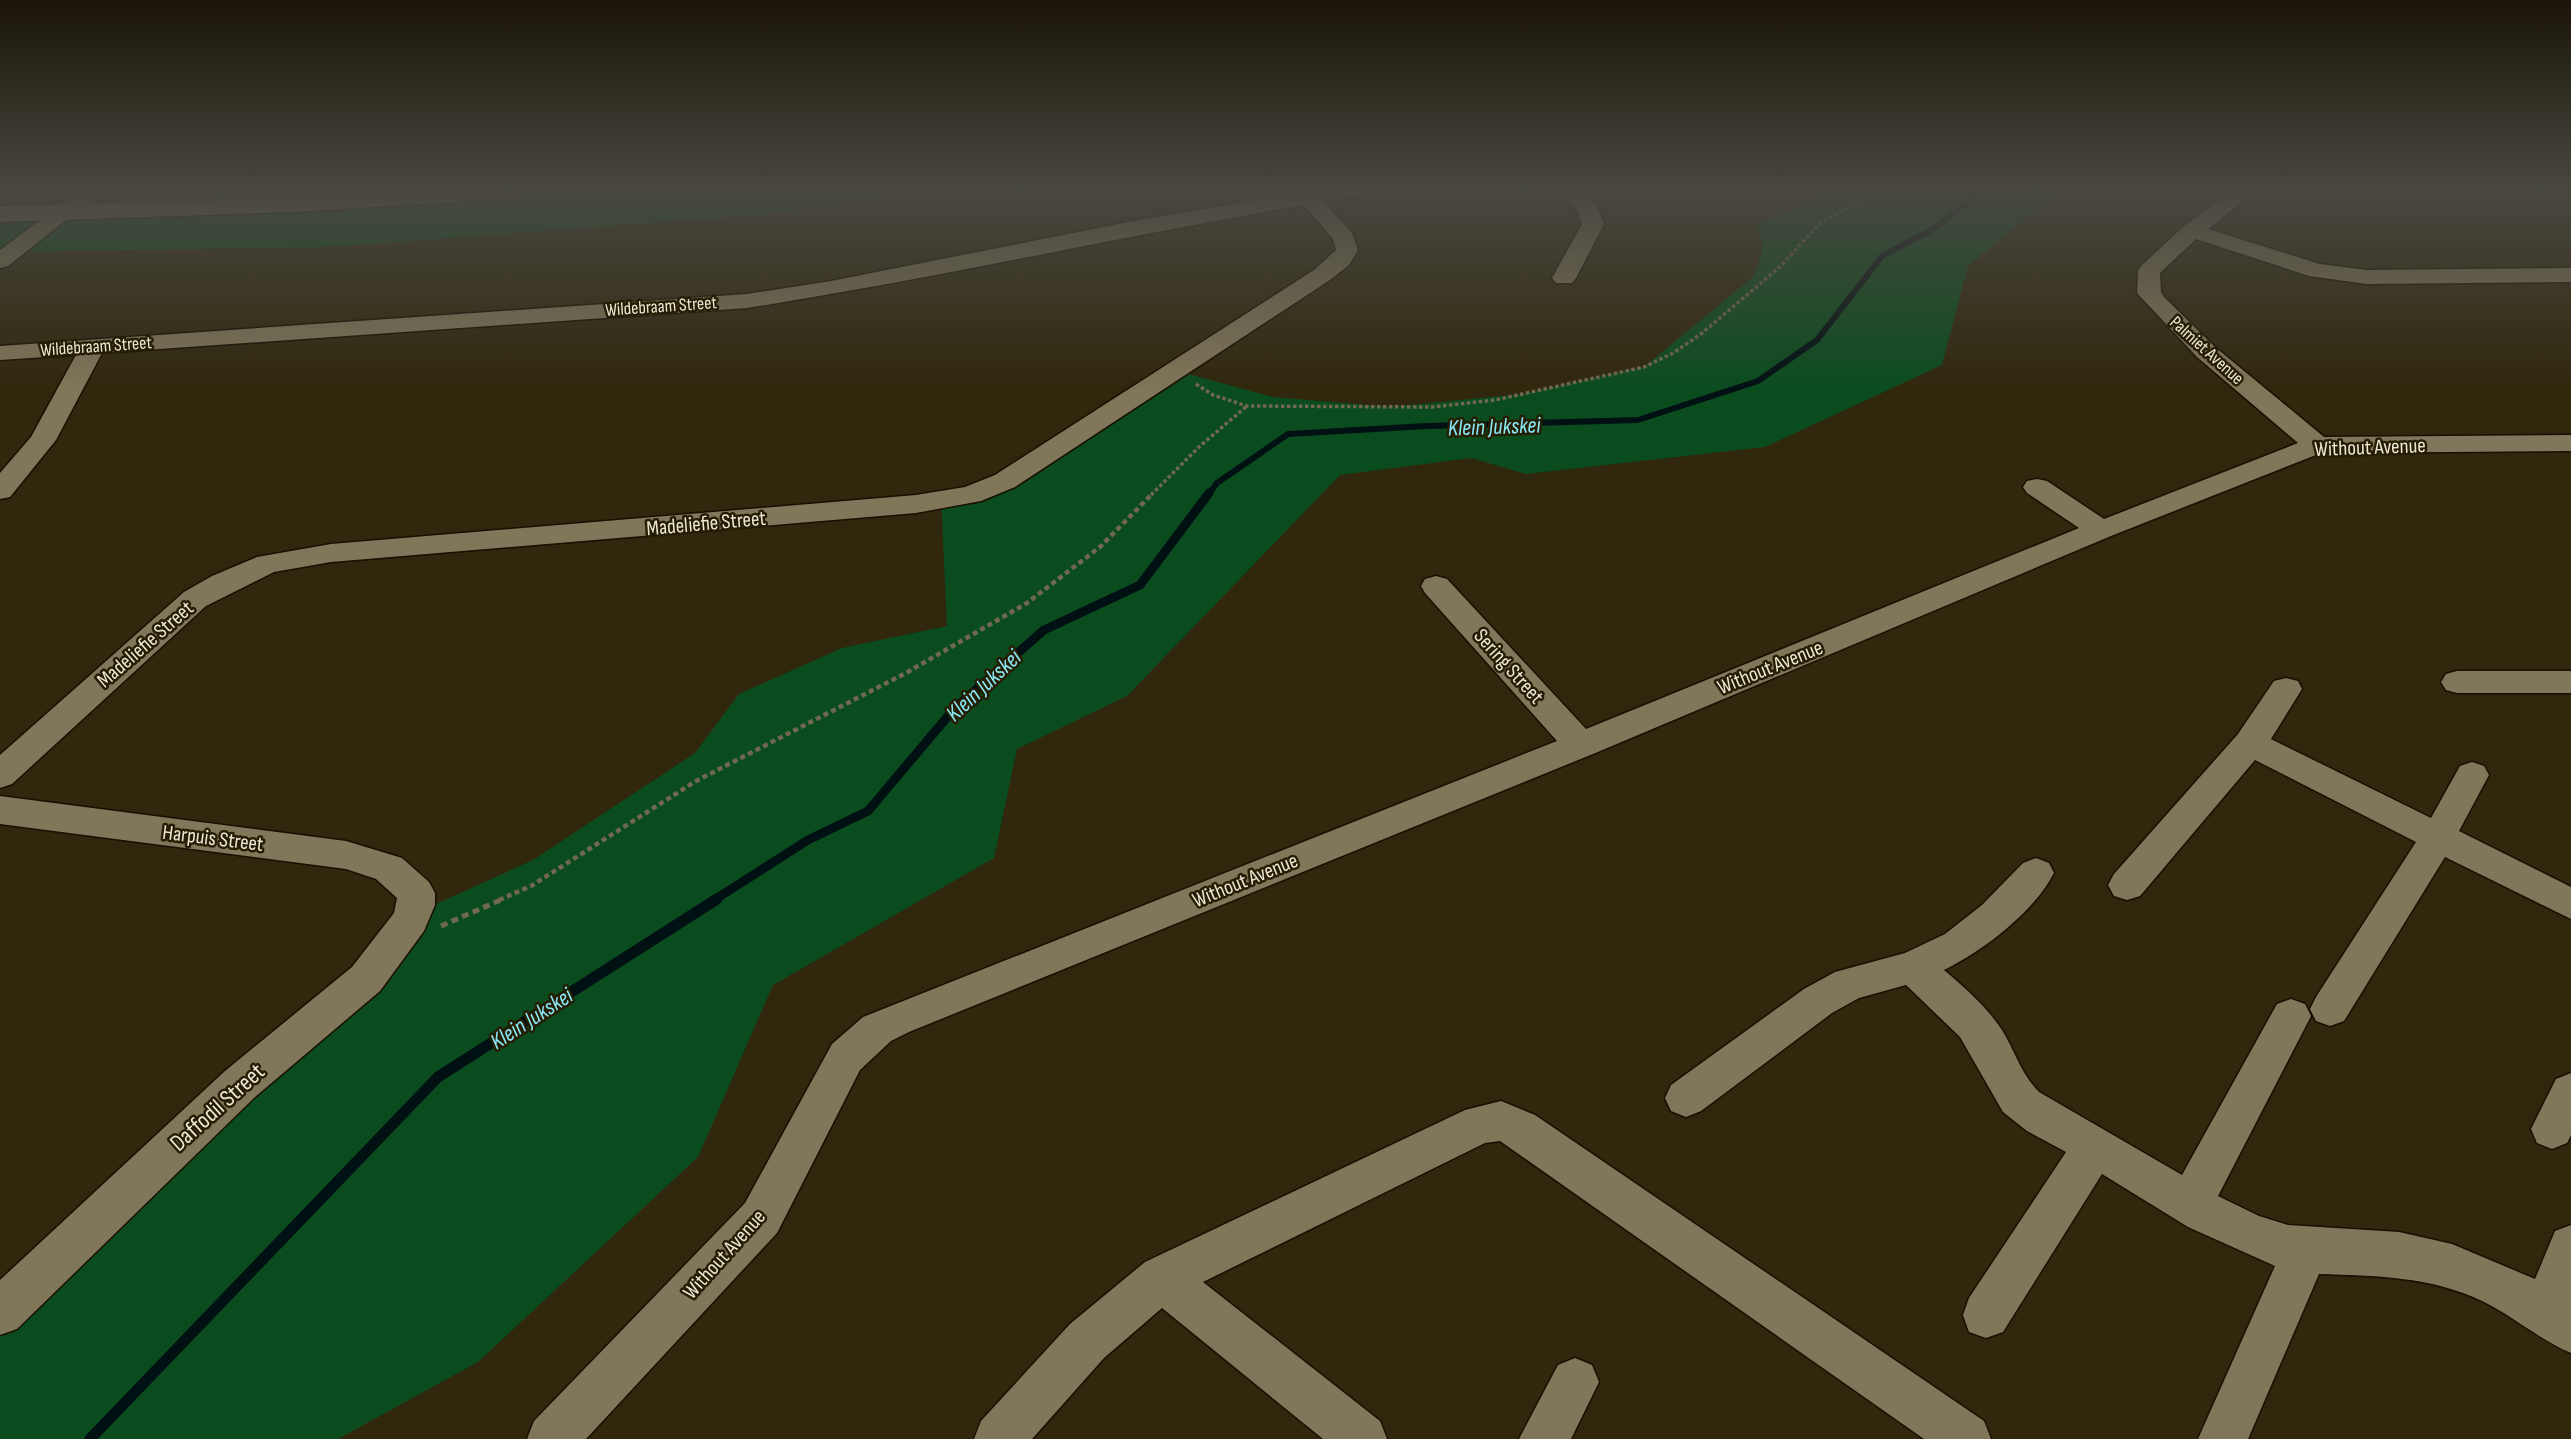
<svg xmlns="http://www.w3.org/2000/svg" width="2571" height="1439" viewBox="0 0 2571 1439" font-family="'Sofia Sans Condensed',sans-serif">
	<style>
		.green { fill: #0b4c1f }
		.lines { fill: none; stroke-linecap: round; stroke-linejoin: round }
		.stream-far2 { stroke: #011012; stroke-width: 6 }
		.stream-far1 { stroke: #011012; stroke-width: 9 }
		.stream { stroke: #011012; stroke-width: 11 }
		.minor-casing { stroke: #181000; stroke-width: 3 }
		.tertiary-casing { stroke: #181000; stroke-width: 3 }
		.path-far2 { stroke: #706850; stroke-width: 3.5; stroke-dasharray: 3.5 2.5; stroke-linecap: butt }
		.path-far1 { stroke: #706850; stroke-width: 4.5; stroke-dasharray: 5 3.5; stroke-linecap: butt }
		.path { stroke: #706850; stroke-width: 5; stroke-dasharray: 7 4.5; stroke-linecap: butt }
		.minor { fill: #807659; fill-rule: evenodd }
		.tertiary { fill: #807659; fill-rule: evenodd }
		.labels { text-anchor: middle; stroke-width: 5; stroke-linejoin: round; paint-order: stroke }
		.far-street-label { font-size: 18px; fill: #ede7d7; stroke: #261e03 }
		.street-label { font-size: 21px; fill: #ede7d7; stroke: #261e03 }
		.water-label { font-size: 23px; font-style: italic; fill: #89e8f7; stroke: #261e03 }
		.near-street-label { font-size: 24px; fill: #ede7d7; stroke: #261e03 }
	</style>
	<rect width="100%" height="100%" fill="#30270c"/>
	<!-- green -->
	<path class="green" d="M555,190H921L768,214L329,247L0,252V213Z
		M1838,190H2060L1968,266L1942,365L1765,447L1526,474L1471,458L1340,475L1127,696L1017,749L994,858L773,985L698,1157L478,1362L338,1439H0V1316L423,910L533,860L695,753L739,694L842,648L947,626L941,497L973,491L1177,371L1273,397L1389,407L1523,394L1644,367L1754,276L1763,247L1757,224Z"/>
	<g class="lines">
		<!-- stream-far2 -->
		<path class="stream-far2" d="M1208,495L1217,483L1288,434L1427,426L1638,420L1758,381L1817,340L1882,256L1935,228L1984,190"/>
		<!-- stream-far1 -->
		<path class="stream-far1" d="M714,900L808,840L868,811L954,709L1044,630L1140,585L1209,493"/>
		<!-- stream -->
		<path class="stream" d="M90,1439L438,1077L717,899"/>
		<defs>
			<path id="minor" d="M80,190H104L8,266L0,268V250Z
				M1319,190H1367L1363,194L1324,202L1352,233L1358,250L1349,265L1330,280L1015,487L981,501L916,513L331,562L274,572L206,606L12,784L0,788V755L184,592L212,576L257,557L331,544L916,495L965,487L995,475L1314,270L1336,250L1333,239L1304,205C1118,237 933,279 747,308L102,353L56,440L10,497L0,499V473L31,437L76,355L0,360V346L747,294L831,281L1144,219Z
				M1557,190H1580L1596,204L1604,224L1576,278L1572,283H1556L1552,278L1582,224L1578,211Z
				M2233,190H2257L2208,229L2320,264L2367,270L2571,268V282L2367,284L2309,276L2196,239L2160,273L2161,292L2164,297L2215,347L2324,437L2571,435V451L2321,453L2111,536L1593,754L909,1032L891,1041L860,1070L777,1233L586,1439H527L534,1421L745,1203L832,1044L863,1017L1557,741L1425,593L1421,586L1425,579L1436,576L1447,579L1586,729L2079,528L2027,493L2023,487L2027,481L2037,479L2047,481L2104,519L2298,443L2197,357L2137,293L2138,271L2141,266L2184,226Z
				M2457,671H2571V693H2457L2446,690L2441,682L2446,674Z
				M2286,678L2298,681L2302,689L2271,739L2431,818L2460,766L2472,762L2484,766L2489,775L2459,831L2571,887V919L2445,857L2344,1021L2330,1026L2316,1021L2310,1009L2316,997L2416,842L2255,760L2140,896L2127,900L2114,896L2108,885L2114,874L2238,734L2274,681Z
				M0,796L346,841L402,858L429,882L435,893V905L424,931L380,991L255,1097L17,1329L0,1335V1280L225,1071L352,967L394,913L397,898L376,879L346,869L0,824Z
				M2036,858L2049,863L2054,873C2034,912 1983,951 1944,970C1965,988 1987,1007 2002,1030C2015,1051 2021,1074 2039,1092L2182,1175L2277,1004L2291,999L2305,1004L2311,1016L2218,1196L2259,1216L2288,1225L2399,1232L2452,1244L2535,1279L2555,1231L2571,1225V1353C2540,1340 2513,1316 2482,1301C2430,1276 2375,1276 2319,1274L2248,1439H2198L2275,1266L2188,1227L2102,1174L2003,1332L1986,1338L1969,1332L1963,1315L1969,1298L2066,1152L2027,1131L2003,1112L1960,1037L1906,985L1859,998L1832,1013L1701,1111L1686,1117L1671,1111L1665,1098L1671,1085L1804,989L1835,972L1905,953L1945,934L1982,905L2023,863Z
				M2571,1073V1135L2567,1143L2552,1149L2537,1143L2531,1129L2556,1079Z
				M1501,1101L1535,1115L1984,1421L1991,1439H1924L1500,1141L1485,1143L1203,1282L1380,1421L1387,1439H1323L1162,1308L1104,1358L1032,1439H974L981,1421L1070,1324L1145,1262L1465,1110Z
				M1575,1358L1592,1365L1599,1382L1571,1439H1519L1558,1365Z"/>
			<path id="tertiary" d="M417,190H548L545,195L536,197L293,212L0,222V206L293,198Z"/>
		</defs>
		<!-- minor casing -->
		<use href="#minor" class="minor-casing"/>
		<!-- tertiary casing -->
		<use href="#tertiary" class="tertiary-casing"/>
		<!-- path-far2 -->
		<path class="path-far2" d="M1196,384L1213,395L1247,406L1432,407L1495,400L1644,367L1673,353L1701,334L1781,266L1818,225L1877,190
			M1151,495L1200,446L1247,406"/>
		<!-- path-far1 -->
		<path class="path-far1" d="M499,900L531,886L696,781L906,673L1027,603L1100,547L1153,493"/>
		<!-- path -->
		<path class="path" d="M441,926L503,899"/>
		<!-- minor -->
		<use href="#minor" class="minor"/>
		<!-- tertiary -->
		<use href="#tertiary" class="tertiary"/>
	</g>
	<!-- sky -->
	<linearGradient id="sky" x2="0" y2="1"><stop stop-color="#1a1507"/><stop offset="0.49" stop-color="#484740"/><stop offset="1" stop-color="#484740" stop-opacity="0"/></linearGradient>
	<rect width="2571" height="391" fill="url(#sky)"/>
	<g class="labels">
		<!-- far-street labels -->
		<g class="far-street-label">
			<text transform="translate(661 306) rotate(-4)" y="6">Wildebraam Street</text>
			<text transform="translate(96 346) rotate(-4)" y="6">Wildebraam Street</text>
			<text transform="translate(2207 350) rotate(42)" y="6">Palmiet Avenue</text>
		</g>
		<!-- street labels -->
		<g class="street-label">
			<text transform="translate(2370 447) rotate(-2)" y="7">Without Avenue</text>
			<text transform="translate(706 523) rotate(-5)" y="7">Madeliefie Street</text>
			<text transform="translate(145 644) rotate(-41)" y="7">Madeliefie Street</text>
			<text transform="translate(1509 666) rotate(48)" y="7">Sering Street</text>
			<text transform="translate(1770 667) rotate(-22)" y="7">Without Avenue</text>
			<text transform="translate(213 838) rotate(7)" y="7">Harpuis Street</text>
			<text transform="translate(1245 880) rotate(-22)" y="7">Without Avenue</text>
			<text transform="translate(724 1254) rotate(-48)" y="7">Without Avenue</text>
		</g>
		<!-- water labels -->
		<g class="water-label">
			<text transform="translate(1494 426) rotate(-2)" y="8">Klein Jukskei</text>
			<text transform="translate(983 685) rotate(-43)" y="8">Klein Jukskei</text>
			<text transform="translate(531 1018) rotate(-33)" y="8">Klein Jukskei</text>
		</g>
		<!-- near-street labels -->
		<g class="near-street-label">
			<text transform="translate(217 1107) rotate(-42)" y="8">Daffodil Street</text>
		</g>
	</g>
</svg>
